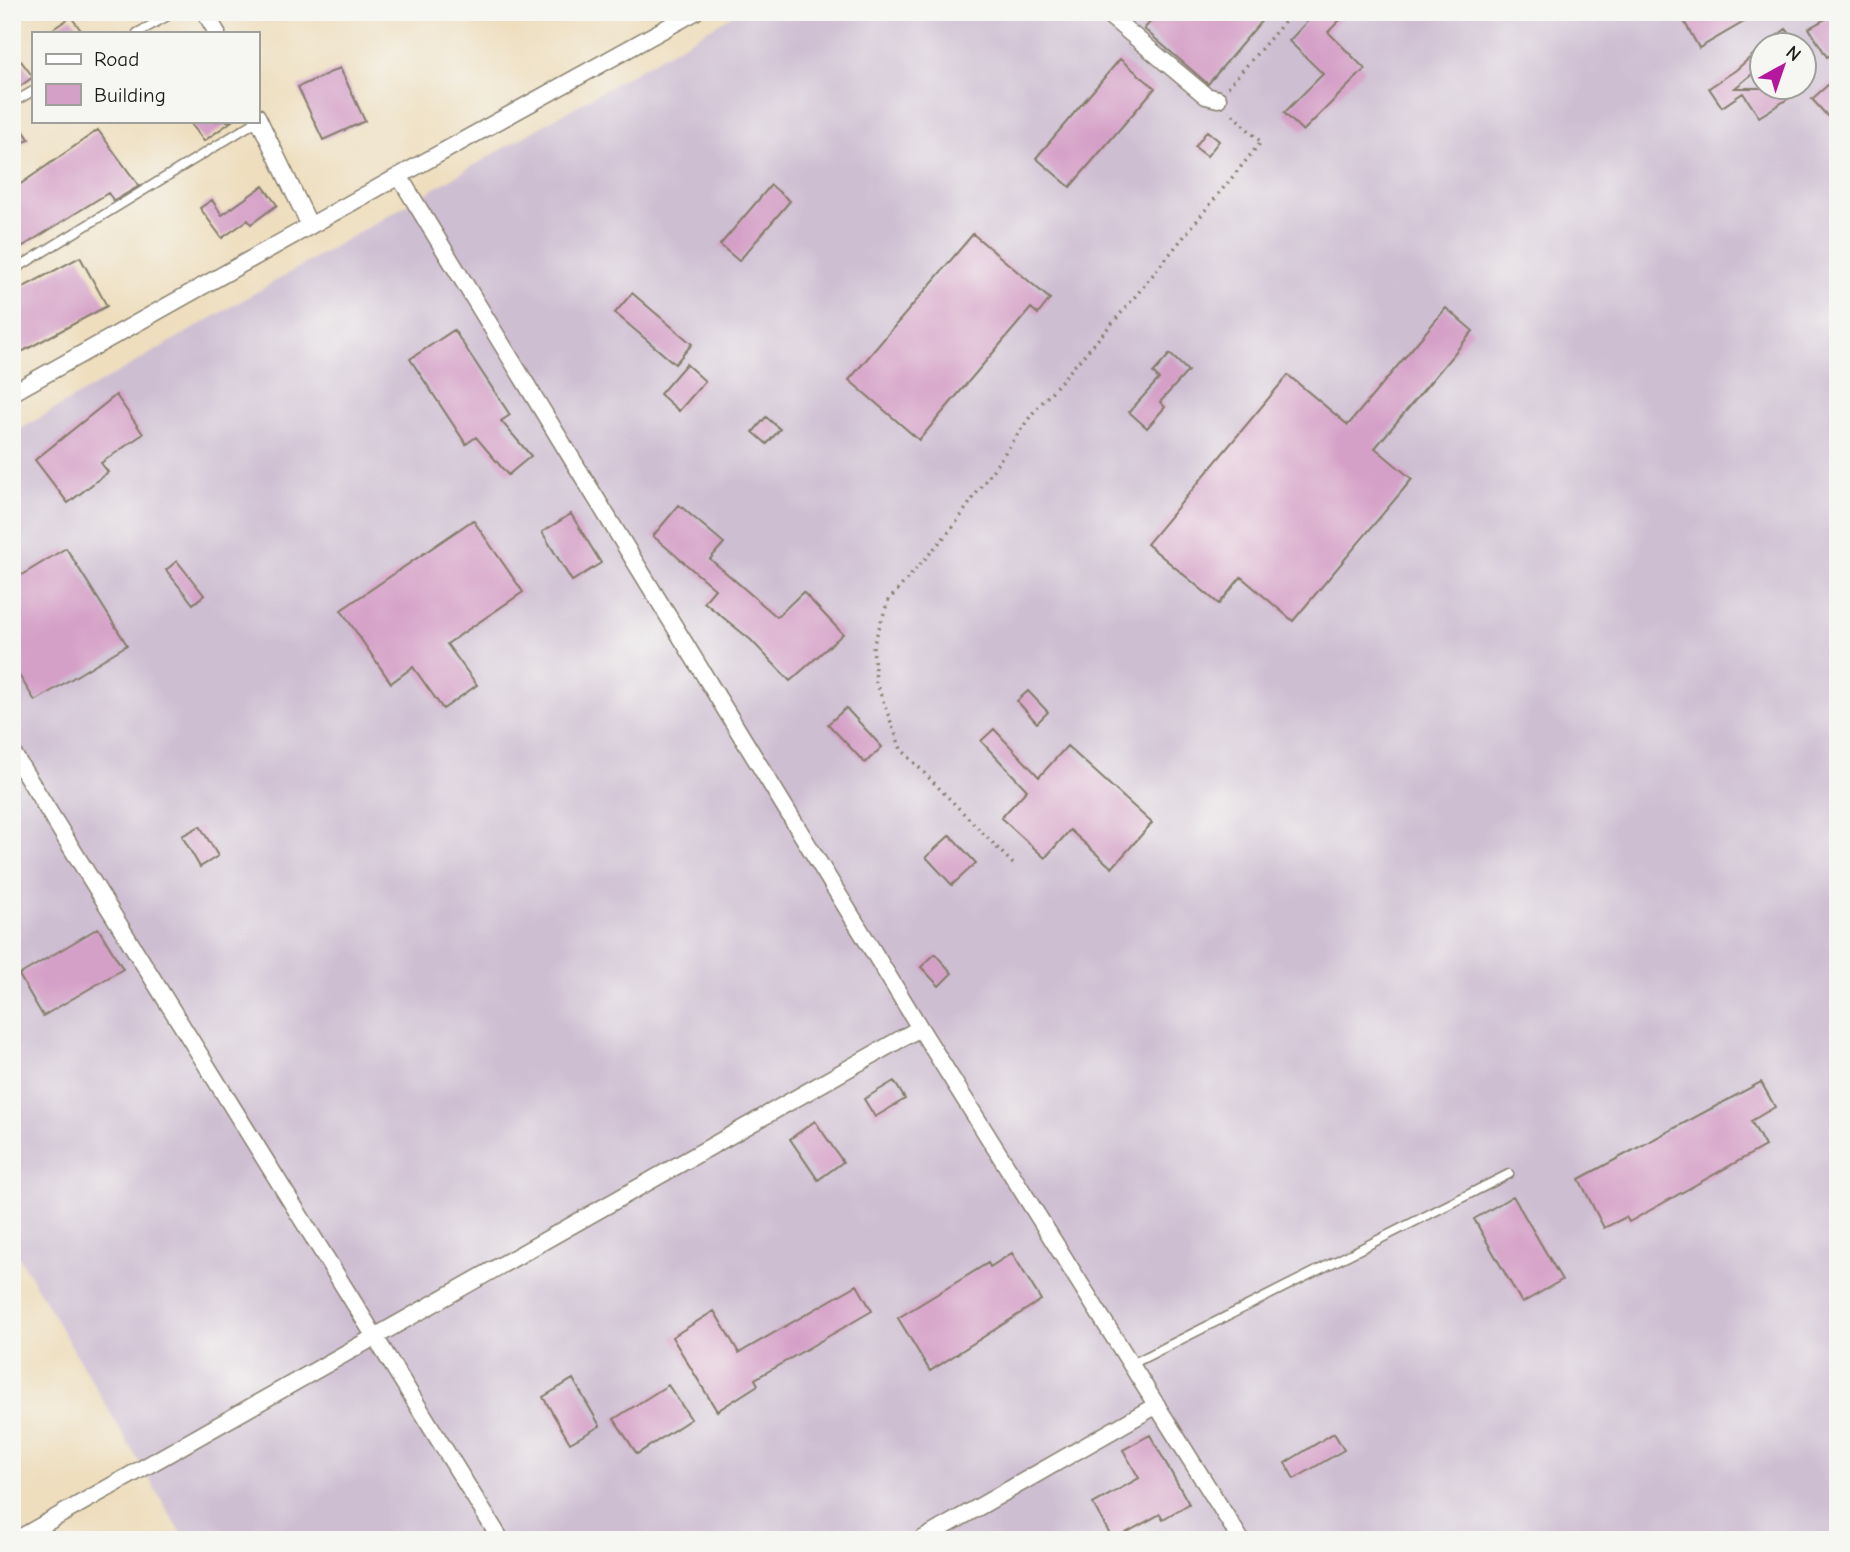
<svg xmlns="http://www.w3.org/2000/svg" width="1850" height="1552" viewBox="0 0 1850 1552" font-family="'Comic Neue',sans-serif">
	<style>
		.industrial { fill: #cebed2; fill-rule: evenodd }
		.building { fill: #d5a0c7 }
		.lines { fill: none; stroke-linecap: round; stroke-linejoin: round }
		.service-casing { stroke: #857d6d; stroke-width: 11 }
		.minor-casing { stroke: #857d6d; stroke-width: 19 }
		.path { stroke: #857d6d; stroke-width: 3.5; stroke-dasharray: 2 5; stroke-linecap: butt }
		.service { stroke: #fff; stroke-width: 8 }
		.minor { stroke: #fff; stroke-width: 16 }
	</style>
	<rect width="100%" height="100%" fill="#f6f6f2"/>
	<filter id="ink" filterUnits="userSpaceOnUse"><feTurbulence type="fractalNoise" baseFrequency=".0143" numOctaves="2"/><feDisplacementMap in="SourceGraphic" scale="14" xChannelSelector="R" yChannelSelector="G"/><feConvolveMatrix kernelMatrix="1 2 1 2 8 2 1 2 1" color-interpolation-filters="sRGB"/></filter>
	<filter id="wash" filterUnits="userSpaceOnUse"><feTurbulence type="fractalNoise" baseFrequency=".00686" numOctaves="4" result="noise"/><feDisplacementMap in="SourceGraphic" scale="28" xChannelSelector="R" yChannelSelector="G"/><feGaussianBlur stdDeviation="1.57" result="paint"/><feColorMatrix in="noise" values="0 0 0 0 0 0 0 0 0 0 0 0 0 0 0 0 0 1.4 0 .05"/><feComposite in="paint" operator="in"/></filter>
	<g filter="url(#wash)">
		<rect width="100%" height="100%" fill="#eedebe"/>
		<!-- industrial -->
		<path class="industrial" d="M738,12H1838V1540H185L12,1245V434ZM1762,46H1804V88H1762Z"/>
		<g id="blocks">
			<!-- building -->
			<path class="building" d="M1159,12H1269L1208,84L1144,29Z
				M1316,12H1348L1328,32L1365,69L1303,131L1284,113L1323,74L1289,41Z
				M1679,12H1761L1699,48Z
				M1838,12V50L1827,57L1809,28Z
				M71,17L83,33H47Z
				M1786,29L1795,40L1788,46H1764Z
				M1762,47V66L1735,88H1805L1759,117L1743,93L1722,107L1709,88L1736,70Z
				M1120,59L1155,88L1070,187L1036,158Z
				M21,61L33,77L12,92V67Z
				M340,68L365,121L323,140L298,87Z
				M1838,76V128L1812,99Z
				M12,113L29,139L12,150Z
				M189,121H232L204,141Z
				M98,130L139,186L114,201L108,193L12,253V190Z
				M1207,131L1219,141L1207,156L1195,147Z
				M771,185L790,201L739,261L720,245Z
				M263,186L277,205L251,224L248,220L222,238L200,208L212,200L222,215Z
				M973,234L1050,299L1038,314L1031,308L919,440L849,380Z
				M80,257L107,306L12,357V293Z
				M632,293L692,344L675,364L615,313Z
				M1446,308L1473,331L1375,448L1412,479L1293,621L1241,577L1219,604L1147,544L1288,375L1348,425Z
				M454,330L510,415L501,421L531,456L508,475L476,437L466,444L410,359Z
				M1170,354L1188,371L1160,402L1165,407L1147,428L1129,412L1159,379L1153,373Z
				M686,364L705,381L679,411L660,394Z
				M116,395L143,434L101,463L108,472L68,503L35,460Z
				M766,417L780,429L767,444L753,432Z
				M679,505L724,543L710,559L777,617L803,592L843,634L790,681L751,640L704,602L715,589L653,536Z
				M571,514L601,563L572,581L542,532Z
				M473,520L523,592L447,644L477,685L443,709L413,667L391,683L341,610Z
				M66,548L127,645L35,701L12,664V581Z
				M177,561L204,595L193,604L166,570Z
				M1028,691L1048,712L1037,723L1017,701Z
				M846,708L882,747L865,763L828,724Z
				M994,729L1039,777L1067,746L1152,823L1112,868L1070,830L1045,858L1001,818L1027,790L981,741Z
				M200,826L218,856L200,867L182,836Z
				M950,835L976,863L952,885L926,857Z
				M98,928L123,969L43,1016L19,975Z
				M935,954L952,973L939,986L921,967Z
				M894,1081L905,1099L875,1117L864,1099Z
				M1761,1082L1775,1107L1751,1121L1765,1146L1629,1222L1626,1217L1604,1228L1579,1179Z
				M815,1121L843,1162L818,1180L790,1139Z
				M1513,1196L1562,1280L1522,1303L1474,1219Z
				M1012,1253L1041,1300L930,1371L898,1318L988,1263L990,1267Z
				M857,1285L872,1311L755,1379L758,1385L717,1411L672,1337L714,1311L739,1353Z
				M573,1379L600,1426L570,1443L543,1397Z
				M668,1385L691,1419L637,1454L614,1419Z
				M1334,1433L1344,1450L1294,1479L1285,1463Z
				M1150,1435L1189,1504L1163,1519L1160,1514L1113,1540L1093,1504L1139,1478L1123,1450Z"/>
		</g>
	</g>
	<g filter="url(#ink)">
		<use href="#blocks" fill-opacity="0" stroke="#857d6d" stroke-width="2"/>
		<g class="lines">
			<defs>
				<path id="service" d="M137,33L175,12
					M12,103L33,91
					M12,271L257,121
					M1132,1364L1509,1174"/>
				<path id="minor" d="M205,12L217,33
					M1105,12L1206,96L1218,99
					M257,116L310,226
					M12,393L399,176
					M12,752L501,1540
					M920,1028L1241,1540
					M16,1540L920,1028L399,176L695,12
					M921,1540L1157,1405"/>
			</defs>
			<!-- service casing -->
			<use href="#service" class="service-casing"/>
			<!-- minor casing -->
			<use href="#minor" class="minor-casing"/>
			<!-- path -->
			<path class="path" d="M1228,87L1293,12
				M1013,864L901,749L876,682L873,646L888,601L953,527L1032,414L1129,304L1261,142L1229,111"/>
			<!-- service -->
			<use href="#service" class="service"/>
			<!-- minor -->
			<use href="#minor" class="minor"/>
		</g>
	</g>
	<!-- margin -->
	<rect width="1850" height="1552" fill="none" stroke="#f6f6f2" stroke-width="42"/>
	<!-- legend -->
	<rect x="32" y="32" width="228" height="91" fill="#f6f6f2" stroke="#9f9f9c" stroke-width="2"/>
	<rect x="46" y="54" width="35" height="10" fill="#ffffff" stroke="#9f9f9c" stroke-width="2"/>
	<text x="94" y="66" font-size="21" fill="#1c1c1c">Road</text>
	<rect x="46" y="84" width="35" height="21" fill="#d5a0c7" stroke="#9f9f9c" stroke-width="2"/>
	<text x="94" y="102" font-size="21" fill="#1c1c1c">Building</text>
	<!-- north arrow -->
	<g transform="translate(1783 66) rotate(40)"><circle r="33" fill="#f6f6f2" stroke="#9f9f9c" stroke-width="2"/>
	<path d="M0-5L12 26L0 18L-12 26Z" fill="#b5179e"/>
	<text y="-10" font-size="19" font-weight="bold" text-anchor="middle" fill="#1c1c1c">N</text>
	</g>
</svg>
